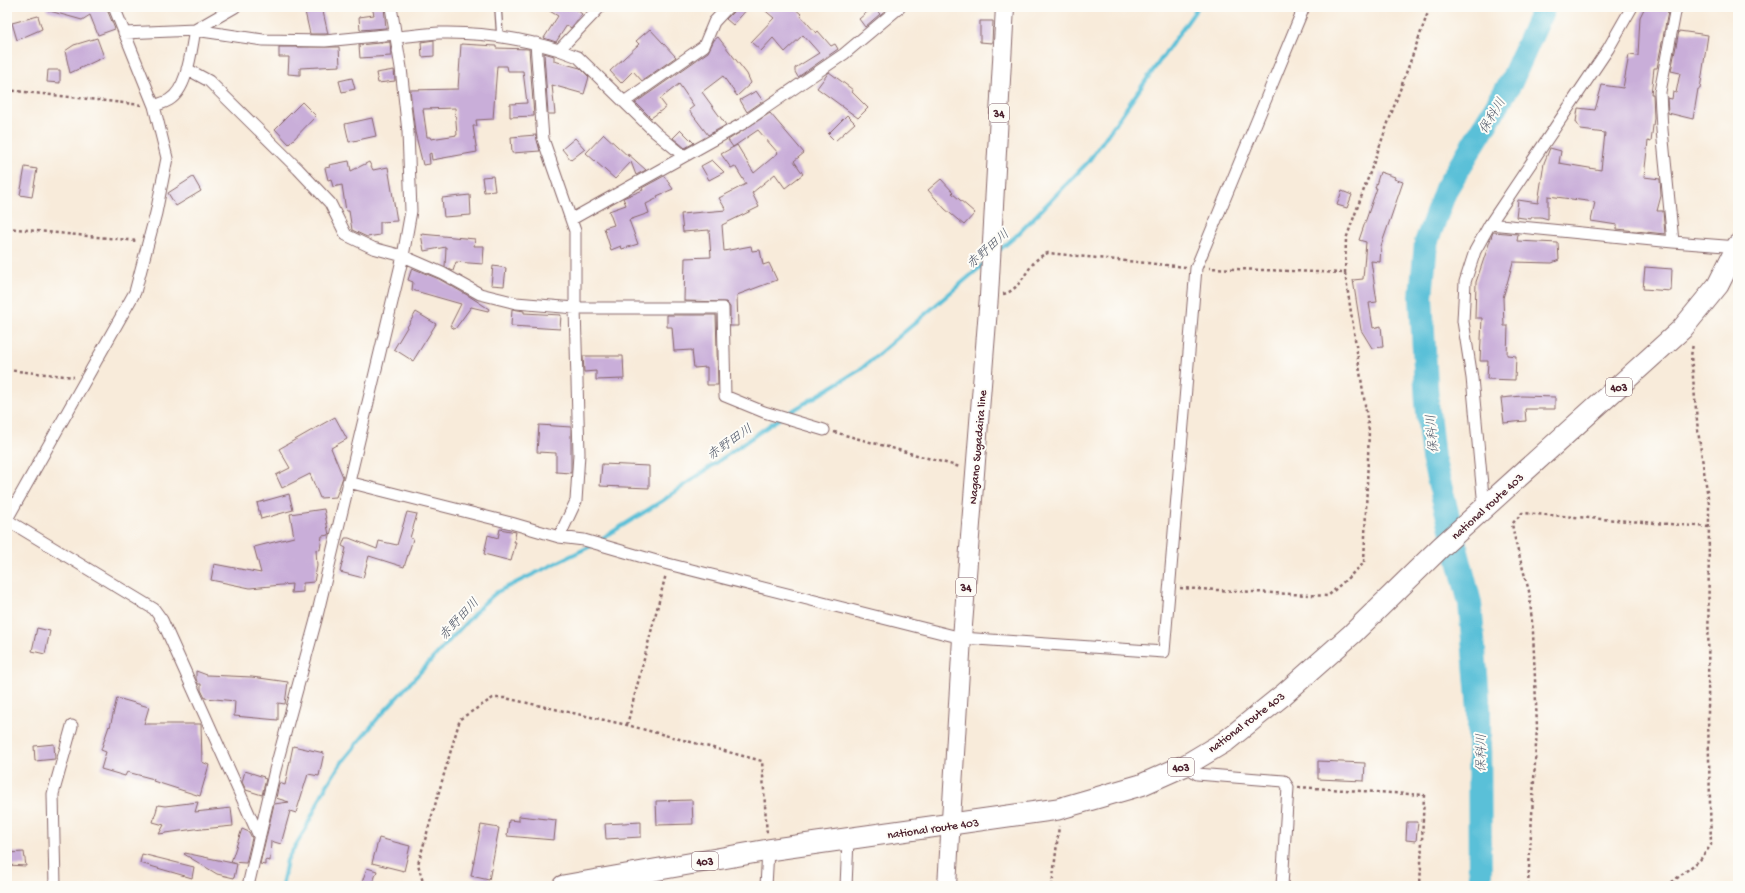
<svg xmlns="http://www.w3.org/2000/svg" width="1745" height="893" viewBox="0 0 1745 893" font-family="'Gochi Hand','Klee One',sans-serif">
	<style>
		.lines { fill: none; stroke-linecap: round; stroke-linejoin: round }
		.stream { stroke: #5ac0d8; stroke-width: 4 }
		.river { stroke: #5ac0d8; stroke-width: 24 }
		.building { fill: #c9aed9; fill-rule: evenodd }
		.lane-casing { stroke: #876668; stroke-width: 8 }
		.street-casing { stroke: #876668; stroke-width: 13 }
		.primary-casing { stroke: #876668; stroke-width: 20 }
		.highway-casing { stroke: #876668; stroke-width: 23 }
		.path { stroke: #876668; stroke-width: 2.5; stroke-dasharray: 3 3; stroke-linecap: butt }
		.lane { stroke: #fff; stroke-width: 5.5 }
		.street { stroke: #fff; stroke-width: 11 }
		.primary { stroke: #fff; stroke-width: 18 }
		.highway { stroke: #fff; stroke-width: 21 }
		.labels { text-anchor: middle; stroke-width: 4; stroke-linejoin: round; paint-order: stroke }
		.shield { fill: #fdfcf7; stroke: #806168; stroke-width: 1 }
		.shield-label { font-size: 11px; font-weight: bold; fill: #4a1f2b }
		.street-label { font-size: 12px; fill: #4a1f2b; stroke: #fdfcf7 }
		.water-label { font-size: 13px; font-style: italic; fill: #505768; stroke: #fdfcf7 }
	</style>
	<rect width="100%" height="100%" fill="#fdfcf7"/>
	<filter id="ink" filterUnits="userSpaceOnUse"><feTurbulence type="fractalNoise" baseFrequency=".025" numOctaves="2"/><feDisplacementMap in="SourceGraphic" scale="8" xChannelSelector="R" yChannelSelector="G"/><feConvolveMatrix kernelMatrix="1 2 1 2 8 2 1 2 1" color-interpolation-filters="sRGB"/></filter>
	<filter id="wash" filterUnits="userSpaceOnUse"><feTurbulence type="fractalNoise" baseFrequency=".012" numOctaves="4" result="noise"/><feDisplacementMap in="SourceGraphic" scale="16" xChannelSelector="R" yChannelSelector="G"/><feGaussianBlur stdDeviation="0.9" result="paint"/><feColorMatrix in="noise" values="0 0 0 0 0 0 0 0 0 0 0 0 0 0 0 0 0 1.4 0 .05"/><feComposite in="paint" operator="in"/></filter>
	<g filter="url(#wash)">
		<rect width="100%" height="100%" fill="#f8ebda"/>
		<g class="lines">
			<!-- stream -->
			<path class="stream" d="M997,252L1016,236L1088,162L1198,7
				M598,541L662,501L774,422L861,369L985,263
				M282,886L287,860L305,830L324,790L339,766L378,718L483,604L497,592L593,545"/>
			<!-- river -->
			<path class="river" d="M1480,886L1479,710L1470,603L1433,458L1427,403L1421,297L1426,243L1446,189L1511,82L1544,7"/>
		</g>
		<g id="blocks">
			<!-- building -->
			<path class="building" d="M47,7H106L115,29L98,35L90,15L82,20L46,10Z
				M304,7H322L328,34H310Z
				M372,7H384L386,28L360,30L359,17L374,15Z
				M543,7H573L582,14L571,28L567,25L556,42L544,38L558,16Z
				M735,7H749L733,25L726,19L733,12Z
				M761,7H793L801,14L800,15L816,33L818,31L831,46L835,44L838,49L798,77L795,72V68L819,53L803,35L785,52L773,38L761,51L751,42L774,18Z
				M873,7L880,14L865,27L859,19Z
				M1645,7H1669L1657,68H1654L1651,94H1653L1654,118L1651,142L1648,141L1644,177L1660,179L1661,196L1657,211H1663L1665,234L1617,229V225L1591,221L1595,202L1548,196V219L1541,217H1531V219L1516,217L1518,200L1538,203L1544,163L1550,148L1561,151L1559,163L1601,170L1605,133L1581,130L1576,122L1578,108L1595,110L1602,85L1623,88L1629,55L1638,56L1640,17Z
				M38,16L42,29L17,40L12,23Z
				M980,21H993L992,43L980,42Z
				M650,29L676,57L642,81L633,71L621,83L610,71L639,44L636,41Z
				M1679,31L1708,35L1700,89H1698L1693,119L1668,113L1667,98L1672,99L1673,92L1676,93L1680,73L1671,71Z
				M718,37L747,74L751,83L737,96L723,76L702,92L726,125L708,135L689,110L694,106L679,84L660,99L666,107L651,118L637,104L635,103L708,52L714,40Z
				M97,38L104,57L70,73L65,51L74,45Z
				M434,40V56L422,57L421,42Z
				M390,42L391,56L360,58L359,45Z
				M461,44L496,46V48L529,49L534,116L510,117V104L527,103L523,71H508L507,66H497L493,119L476,120L477,126H473L477,152L432,160L431,153L429,154L430,164L423,165L415,132L410,90L458,89ZM455,108L457,135L431,139L430,137H427L423,109Z
				M279,47H339L340,66L300,68V75L288,74L289,57H279Z
				M544,53L554,56V61L580,68L589,77L584,94L552,85L555,114H548Z
				M48,70H60V83L47,82Z
				M394,70L395,81L378,83L376,73Z
				M829,72L853,90L852,92L868,108L858,118L817,88Z
				M352,78L355,89L342,92L339,81Z
				M756,91L763,101L747,112L740,100Z
				M302,102L316,116L289,144L275,129Z
				M770,113L804,153L794,161L803,174L785,188L775,174L752,193L759,207L722,225L724,251L751,246L752,251L760,250L763,265L769,263L777,280L737,295L738,326H730V307L726,302L684,301L685,258L711,257L709,230L683,232L681,214L726,210L719,198L746,184L735,166L731,168L721,154L737,145L754,173L778,153L758,130L733,147L728,140Z
				M847,115L855,123L835,141L828,134Z
				M372,118L376,136L349,142L345,124Z
				M681,130L694,143L685,148L673,138Z
				M604,134L629,157L627,153L646,170L636,175L631,162L615,179L586,153Z
				M536,135L540,151L512,153L511,137Z
				M575,138L585,149L571,160L562,149Z
				M712,160L724,172L709,180L701,166Z
				M349,161L351,171L369,162L373,170L388,167L397,221L380,222V235L367,237L352,230L349,211H346L342,185L333,187L331,179L328,180L325,168L330,167L329,165Z
				M25,167L37,169L32,197L20,195Z
				M1380,172L1395,177L1394,179L1403,182L1381,246L1380,262L1371,261L1377,302L1369,303L1373,328L1381,326L1383,347L1372,348L1361,330L1353,280L1363,279L1366,242L1359,240L1377,188H1375Z
				M493,176L495,191L484,192L482,177Z
				M664,176L673,189L657,196L658,198L646,204L649,213L629,220L638,244L622,249L621,246L611,250L604,228L614,225L609,211L626,205L623,198L643,190L642,188Z
				M193,177L201,191L176,206L168,193Z
				M941,179L953,192L952,193L975,213L964,225L945,209L928,190Z
				M1342,191L1352,195L1347,208L1337,205Z
				M470,195L471,215L444,217L442,198Z
				M1493,232L1518,234L1517,241L1558,243L1559,260L1552,263L1513,262L1503,298L1504,326H1508L1507,355L1516,356L1515,380L1487,379L1488,361H1480L1482,318H1475L1476,282Z
				M421,234L475,239L474,246H484L483,264L456,262L453,271L445,267L446,247L424,251Z
				M493,266L506,268L504,286L491,285Z
				M1645,267L1672,269L1671,291L1643,289Z
				M412,268L439,279L469,296L489,309L488,311L471,307L455,329L450,326L461,304L412,290L413,282L408,280Z
				M512,309L524,311V313L561,315L560,329L511,326Z
				M416,312L436,324L413,361L394,349Z
				M667,315H716L718,385H707V367L694,368L692,350L674,351L672,327H667Z
				M583,356H623L624,379L596,380V371L584,372Z
				M1522,396L1555,397V409H1525L1526,421L1504,423L1501,398Z
				M335,417L347,439L331,448L343,477L336,497L320,498L310,474L282,488L276,475L290,468L279,449Z
				M539,425L571,427V473L556,472V453L537,452Z
				M602,464L649,466V488L600,486Z
				M289,494L293,510L261,519L257,503Z
				M324,509L329,535L322,536L320,550L316,549L317,566L314,582L303,583V592L291,593L292,584L250,588L211,580L214,564L261,573L254,547L294,537L290,514Z
				M407,512L417,514L410,538L413,539L404,567L369,556L363,578L340,572L346,548L342,546L345,538H349L377,549L379,541L397,545Z
				M500,529L516,532L514,542H516L511,561L484,554L488,535L498,538Z
				M37,628L50,631L45,654L32,651Z
				M196,671L207,675L252,677L288,682L285,704L278,703V720L234,716L235,701L205,698L201,690V684H198L196,679Z
				M117,698L149,707L144,724H201L202,762L209,765L200,796L153,781L154,779L127,772L125,776L101,769L106,752L101,750L109,726L110,727Z
				M54,744L55,759L35,761L34,746Z
				M293,746L324,753L319,776L308,774L296,813L290,811L281,844L271,841L270,861L265,860V865L260,864L274,804L289,802L276,798L279,783L285,785Z
				M1318,761L1365,763L1364,781L1318,779Z
				M245,771L264,777L263,778L266,779L262,795L246,790L242,782Z
				M692,800L693,824L657,825L656,801Z
				M198,802L195,812L231,808L233,826L202,829V828L159,834L164,825L153,822L158,805L165,806Z
				M519,816L556,820L554,840L507,836L509,820L519,821Z
				M641,822V837L606,839L605,824Z
				M1407,822H1418L1416,841L1406,840Z
				M481,825L499,828L489,880L471,876Z
				M242,829L249,832L252,838L246,863L231,862Z
				M379,838L410,846L404,871L372,863Z
				M24,852L26,866L7,865V853Z
				M185,853L237,864L234,878L217,874L184,854Z
				M142,854L194,867L192,878L140,863Z
				M367,868L377,871L372,885L362,882Z"/>
		</g>
	</g>
	<g filter="url(#ink)">
		<use href="#blocks" fill-opacity="0" stroke="#876668" stroke-width="1"/>
		<g class="lines">
			<defs>
				<path id="lane" d="M498,7L500,37"/>
				<path id="street" d="M600,7L559,50L578,57L655,132L684,156
					M124,33L195,30L263,40L325,41L395,34
					M396,37C410,36 425,34 439,33C479,32 520,38 559,50
					M536,43L543,139L575,231V308L579,454L576,501L559,537
					M187,69L209,81L298,169L330,203L346,235L373,248L403,256L442,273L480,294L516,303L575,308H723L725,396L764,412L824,430
					M624,102L704,46L714,22L728,7
					M154,106C159,104 164,103 169,100C188,89 191,50 195,30L235,7
					M572,219L742,124L844,54L900,7
					M1490,224L1673,242L1738,247
					M1673,242L1662,130L1660,92L1676,7
					M348,482L511,523L559,537L584,540L660,562L962,638L1164,652L1196,268L1304,7
					M1484,507L1472,378L1463,321L1465,282L1475,251L1490,224L1608,49L1632,7
					M7,519L135,292L156,213L167,158L154,106L114,7
					M7,520L154,609L162,620L259,836
					M1186,765L1197,774L1284,781L1288,787L1282,886
					M55,886L53,794L72,726
					M248,886L275,770L316,620L403,256L411,211L408,132L401,68L391,7
					M766,886L768,850
					M846,886L848,840"/>
				<path id="primary" d="M947,886L962,638L989,296L1005,7"/>
				<path id="highway" d="M563,886L768,850L1058,809L1141,785L1186,765L1226,741L1283,695L1352,634L1441,547L1682,329L1718,285L1738,245"/>
			</defs>
			<!-- lane casing -->
			<use href="#lane" class="lane-casing"/>
			<!-- street casing -->
			<use href="#street" class="street-casing"/>
			<!-- primary casing -->
			<use href="#primary" class="primary-casing"/>
			<!-- highway casing -->
			<use href="#highway" class="highway-casing"/>
			<!-- path -->
			<path class="path" d="M7,90L142,105
				M7,228L138,241
				M1345,273L1346,239L1430,7
				M1003,294C1024,290 1027,259 1048,253L1186,267
				M7,370L74,377
				M834,432L960,467
				M1180,588L1328,596L1364,563L1369,431L1345,273L1209,268
				M627,725L666,574
				M1298,787L1424,795L1420,886
				M424,886L418,864L460,719L493,698H505L627,725L762,761L767,835
				M1052,886L1059,826
				M1528,886L1537,727L1533,632L1529,591L1516,544L1512,524L1522,513L1709,527
				M1667,886L1700,860L1711,845L1708,716L1709,504L1698,431L1691,356L1693,344"/>
			<!-- lane -->
			<use href="#lane" class="lane"/>
			<!-- street -->
			<use href="#street" class="street"/>
			<!-- primary -->
			<use href="#primary" class="primary"/>
			<!-- highway -->
			<use href="#highway" class="highway"/>
		</g>
	</g>
	<g class="labels">
		<!-- shield labels -->
		<g class="shield">
			<rect x="989" y="104" width="20" height="18" rx="3"/>
			<rect x="1606" y="378" width="26" height="18" rx="3"/>
			<rect x="956" y="578" width="20" height="18" rx="3"/>
			<rect x="1168" y="758" width="26" height="18" rx="3"/>
			<rect x="692" y="852" width="26" height="18" rx="3"/>
		</g>
		<g class="shield-label">
			<text x="999" y="117">34</text>
			<text x="1619" y="391">403</text>
			<text x="966" y="591">34</text>
			<text x="1181" y="771">403</text>
			<text x="705" y="865">403</text>
		</g>
		<!-- street labels -->
		<g class="street-label">
			<text transform="translate(977 447) rotate(-85)" y="4">Nagano Sugadaira line</text>
			<text transform="translate(1487 506) rotate(-42)" y="4">national route 403</text>
			<text transform="translate(1246 722) rotate(-37)" y="4">national route 403</text>
			<text transform="translate(933 828) rotate(-8)" y="4">national route 403</text>
		</g>
		<!-- water labels -->
		<g class="water-label">
			<text transform="translate(1491 115) rotate(-59)" y="5">保科川</text>
			<text transform="translate(987 248) rotate(-41)" y="5">赤野田川</text>
			<text transform="translate(1431 434) rotate(-95)" y="5">保科川</text>
			<text transform="translate(729 441) rotate(-35)" y="5">赤野田川</text>
			<text transform="translate(458 618) rotate(-47)" y="5">赤野田川</text>
			<text transform="translate(1480 753) rotate(-90)" y="5">保科川</text>
		</g>
	</g>
	<!-- margin -->
	<rect width="1745" height="893" fill="none" stroke="#fdfcf7" stroke-width="24"/>
</svg>
